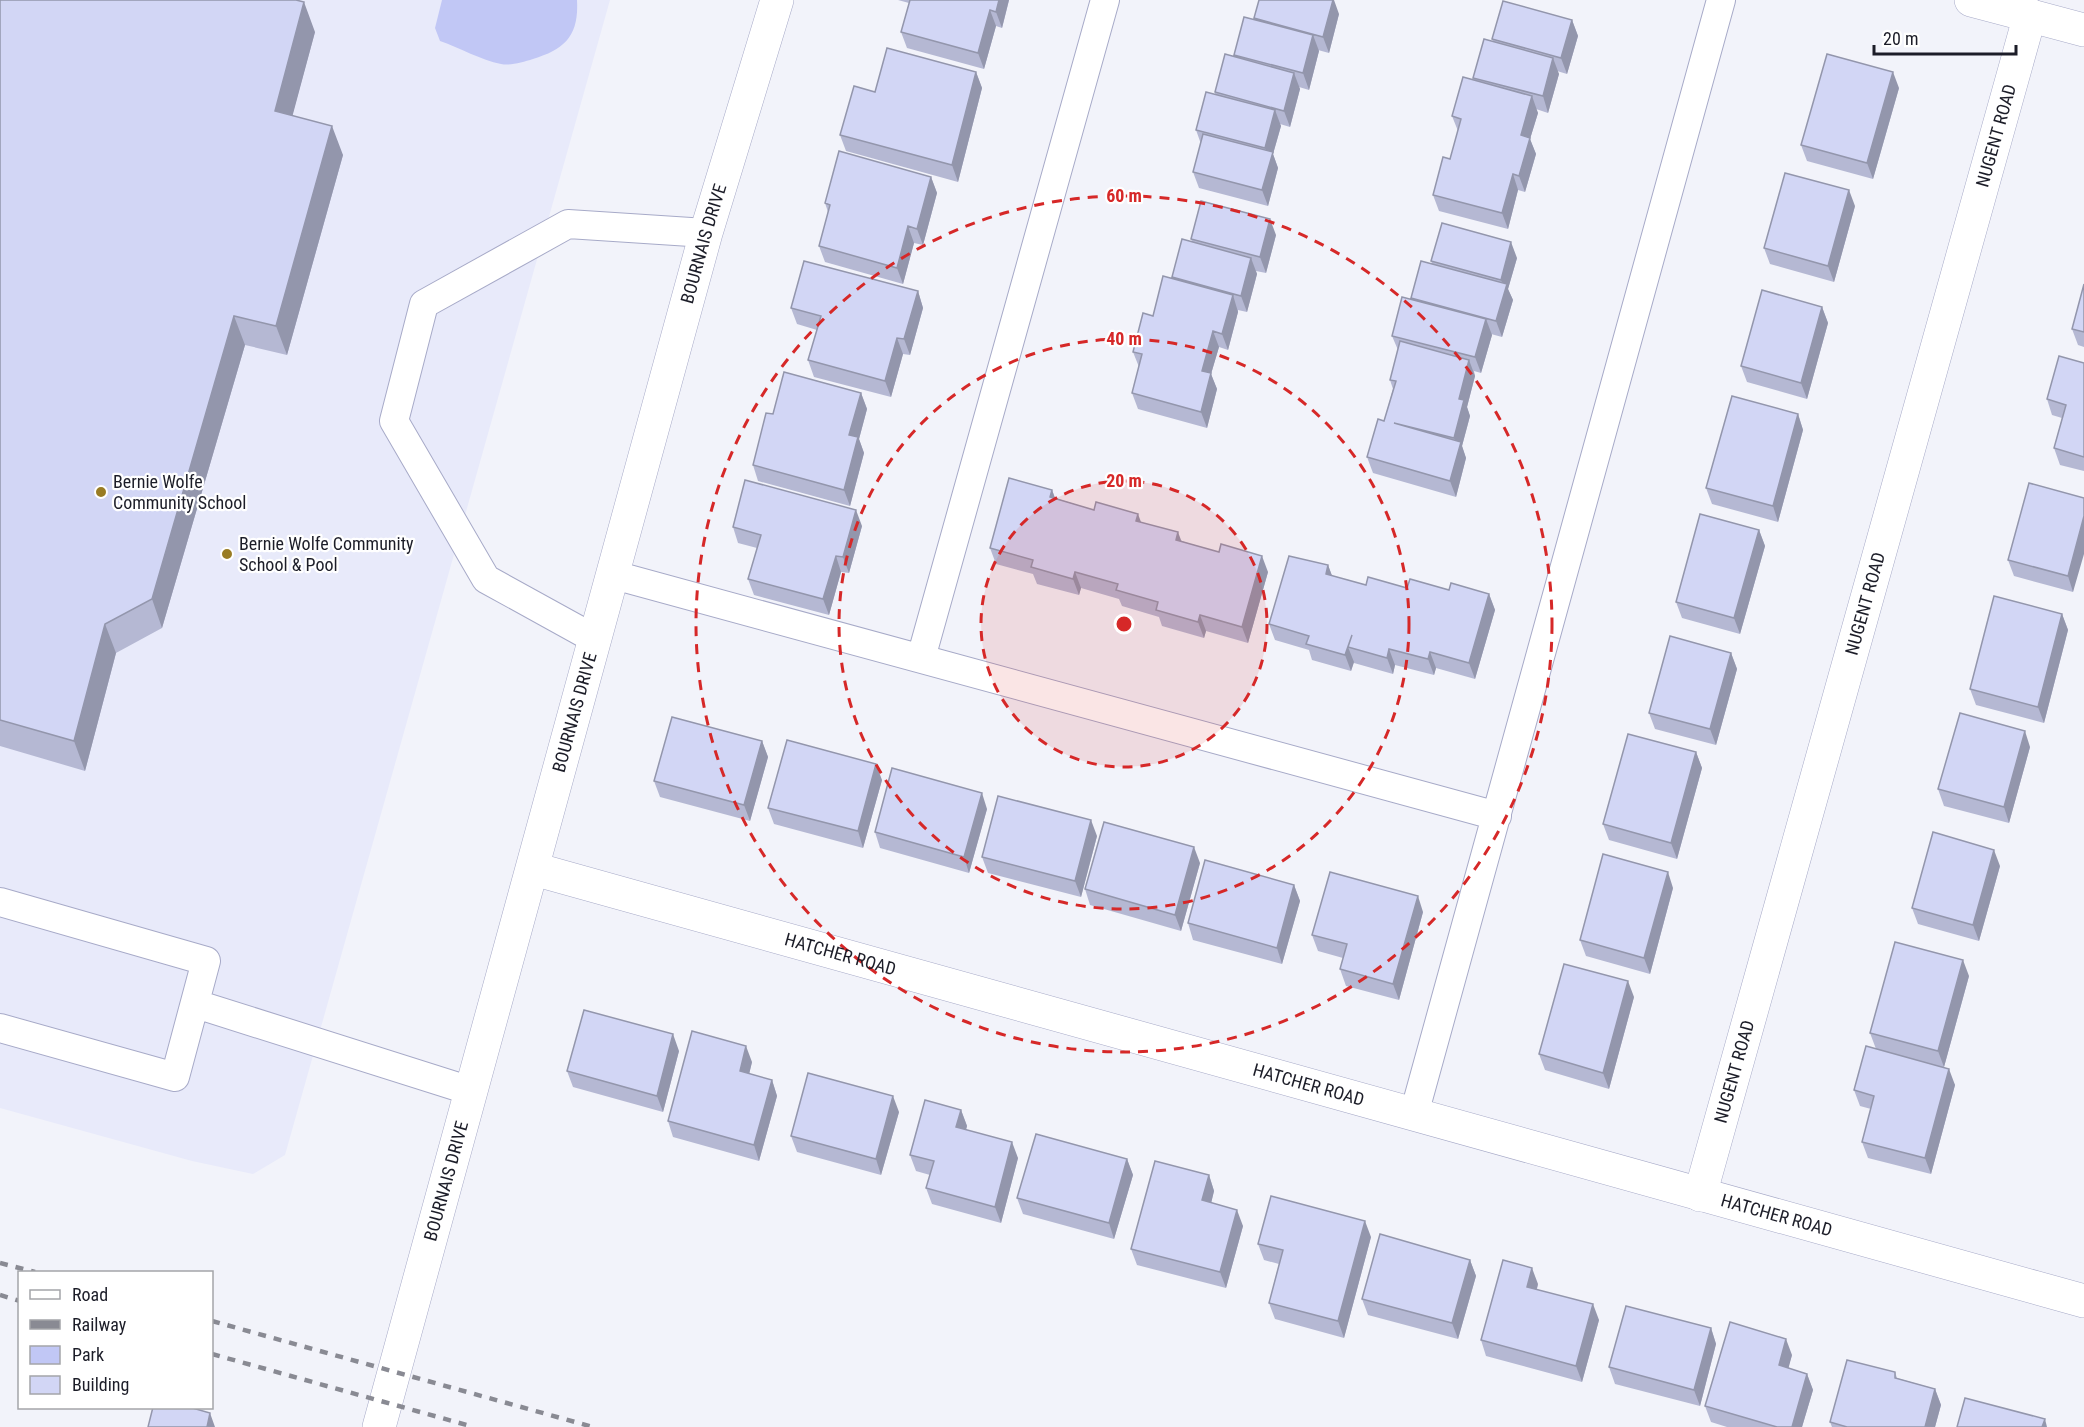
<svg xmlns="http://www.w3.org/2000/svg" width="2084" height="1427" viewBox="0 0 2084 1427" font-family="'Roboto Condensed',sans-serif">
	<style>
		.built { fill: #e8eafa }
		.green { fill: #c1c7f5 }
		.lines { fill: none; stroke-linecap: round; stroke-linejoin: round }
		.service-casing { stroke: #a7aac8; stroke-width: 30 }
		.minor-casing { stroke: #a7aac8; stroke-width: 34 }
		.tertiary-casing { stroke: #a7aac8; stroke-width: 34 }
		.service { stroke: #fff; stroke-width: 28 }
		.minor { stroke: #fff; stroke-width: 33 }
		.tertiary { stroke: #fff; stroke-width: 33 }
		.rail { stroke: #898a93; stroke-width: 4.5; stroke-dasharray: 8 8; stroke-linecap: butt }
		.wall { fill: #b5b8d3 }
		.shaded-wall { fill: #9396ac }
		.building { fill: #d2d6f5; stroke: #9396ac; stroke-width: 1.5 }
		.ring { fill: none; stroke: #d62828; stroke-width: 3; stroke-dasharray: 10 8 }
		.poi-dot { fill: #997c24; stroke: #fff; stroke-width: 2 }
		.labels { text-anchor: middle; stroke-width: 4.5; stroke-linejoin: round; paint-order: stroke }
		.street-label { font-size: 18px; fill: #1c1d28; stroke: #fff }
		.poi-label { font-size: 18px; fill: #1c1d28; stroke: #fff; text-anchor: start }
		.centre { fill: #d62828; stroke: #fff; stroke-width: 3 }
		.ring-label { font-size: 18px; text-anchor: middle; font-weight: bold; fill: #d62828; stroke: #fff; stroke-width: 4.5; stroke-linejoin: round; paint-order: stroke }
	</style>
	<rect width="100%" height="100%" fill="#f2f3fa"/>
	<!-- built -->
	<path class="built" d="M0,0H610L285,1155L253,1174L192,1161L0,1108Z"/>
	<!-- green -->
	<path class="green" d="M442,0H577C579,36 565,49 533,59C523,62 511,66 501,64C481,60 460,48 440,41L435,28Z"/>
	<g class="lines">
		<defs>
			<path id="service" d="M614,575L1497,816
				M593,638L486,579L394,421L424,304L568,224L706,233
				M921,658L1105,0
				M0,902L206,961L175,1077L0,1028
				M196,1004L471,1091
				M1414,1114L1721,0"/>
			<g id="minor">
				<path d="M1971,0L2084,30"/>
				<path id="s1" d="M534,869L2084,1301"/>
				<path id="s2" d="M1700,1195L2030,15"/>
			</g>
			<g id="tertiary">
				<path id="s3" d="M379,1427L706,233L777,0"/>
			</g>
		</defs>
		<!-- service casing -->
		<use href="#service" class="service-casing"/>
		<!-- minor casing -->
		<use href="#minor" class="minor-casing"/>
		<!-- tertiary casing -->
		<use href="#tertiary" class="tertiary-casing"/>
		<!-- service -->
		<use href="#service" class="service"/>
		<!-- minor -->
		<use href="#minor" class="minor"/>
		<!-- tertiary -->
		<use href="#tertiary" class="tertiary"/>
		<!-- rail -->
		<path class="rail" d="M0,1263L35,1272
			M0,1295L20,1301
			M212,1321L593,1427
			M212,1354L474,1427"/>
	</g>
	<!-- wall -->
	<path class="wall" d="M0,0L315,32L292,116L343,155L287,355L245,345L162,628L116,653L85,771L0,746Z
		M898,0H1009L1002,28L996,26L984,69L907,48L901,32L909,3Z
		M1339,14L1329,53L1318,50L1319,51L1309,90L1299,87L1300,89L1290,127L1280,124L1281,126L1273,154L1278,168L1268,206L1199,188L1193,172L1201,144L1196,130L1234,57V55L1255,20L1254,18Z
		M1572,20L1578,36L1567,74L1557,71L1559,74L1548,113L1536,109L1538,113L1530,139L1536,154L1525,192L1518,190L1508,229L1439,211L1433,195L1450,159L1458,131L1452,116L1474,81L1473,78L1493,42L1492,39Z
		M976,72L982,88L958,182L846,151L840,135L875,92Z
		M1899,88L1873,179L1807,161L1801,145Z
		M931,177L937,193L923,245L914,243L903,284L825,262L819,246L828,212L825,203Z
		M1855,206L1834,282L1770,264L1764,248Z
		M1276,235L1266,273L1256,271L1257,274L1247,312L1238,310V312L1228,350L1219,347L1211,374L1217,389L1207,428L1138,409L1132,393L1139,367L1133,352L1172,279V277L1192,242L1191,239Z
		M1517,258L1508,289L1513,300L1502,337L1491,334L1492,335L1481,373L1474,371L1475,376L1467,407L1470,416L1462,446L1466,458L1456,497L1373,473L1367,457L1384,421L1393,389L1390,380L1398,350L1392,336L1411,300V298L1432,264L1431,261Z
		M2084,284V347L2078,345L2072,329Z
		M918,291L923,308L910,355L903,354L891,397L814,377L808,360L817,330L797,324L791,308Z
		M1822,307L1828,323L1807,399L1747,382L1741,366Z
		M2084,363V471L2060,465L2054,448L2062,418L2052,415L2047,399Z
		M861,393L867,409L859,439L864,453L850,506L758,481L753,465L773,414Z
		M1798,414L1803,430L1778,522L1712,504L1706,488Z
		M1052,490L1055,498L1094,510L1141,522L1182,541L1268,572L1248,643L1206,631L1204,638L1162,626L1159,617L1122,606L1119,599L1081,588L1079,595L1037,584L1033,574L996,564L990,548Z
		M2084,498L2073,592L2014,576L2008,560Z
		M862,526L849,573L841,572L829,615L754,595L748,579L757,548L738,543L733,527Z
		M1759,530L1765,546L1740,634L1682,618L1676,602Z
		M1328,565L1332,576L1366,585L1407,588L1449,590L1489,594L1495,610L1475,679L1436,668L1434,675L1395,665L1393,674L1354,663V662L1351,671L1312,660L1309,650L1275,640L1269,624Z
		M2062,614L2068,630L2044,723L1976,705L1970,689Z
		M1731,653L1737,669L1716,745L1655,729L1649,713Z
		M762,741L768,757L750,821L660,797L654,781Z
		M2030,747L2009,823L1944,806L1938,789Z
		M1696,752L1702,768L1677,859L1609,840L1603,824Z
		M882,780L863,848L774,824L768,808Z
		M987,809L969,873L880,848L875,832Z
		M1097,836L1081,897L988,873L982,857Z
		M1200,863L1181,931L1090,905L1085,889Z
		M2000,866L1979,941L1918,924L1912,908Z
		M1294,885L1300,901L1282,964L1193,940L1188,923Z
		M1673,888L1650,974L1586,956L1580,940Z
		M1423,912L1399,1000L1346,986L1340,969L1343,958L1318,951L1312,935Z
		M1969,976L1944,1067L1955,1085L1931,1174L1868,1158L1862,1142L1871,1109L1860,1106L1854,1090L1876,1049L1870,1033Z
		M1634,997L1609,1089L1545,1070L1539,1054Z
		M679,1051L663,1112L573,1087L567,1071Z
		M752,1062L749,1074L772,1080L777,1096L759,1161L673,1137L668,1121Z
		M961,1110L967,1126L966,1130L1018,1158L1001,1223L932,1204L926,1188L930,1175L916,1171L910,1155Z
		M899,1112L881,1175L797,1152L791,1136Z
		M1127,1159L1133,1175L1114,1239L1023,1214L1017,1198Z
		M1209,1175L1214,1191L1211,1203L1243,1226L1226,1288L1137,1265L1131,1249Z
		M1371,1237L1344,1338L1275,1319L1269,1303L1279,1264L1264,1260L1258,1244Z
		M1470,1260L1476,1276L1458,1339L1368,1315L1362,1299Z
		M1538,1284L1537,1289L1599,1320L1582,1382L1486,1356L1481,1340Z
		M1711,1328L1716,1344L1700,1406L1615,1384L1609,1367Z
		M1792,1355L1788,1368L1807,1374L1813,1390L1802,1427H1727L1711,1422L1705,1406Z
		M1895,1372L1897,1378L1935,1389L1941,1405L1935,1427H1832L1830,1422Z"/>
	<!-- shaded-wall -->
	<path class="shaded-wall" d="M999,0H1009L1002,28L996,12Z
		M1333,0H1334L1339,14L1329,53L1323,37Z
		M304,2L315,32L286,140L275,111Z
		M990,10L996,26L984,69L978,53Z
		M1572,20L1578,36L1567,74L1561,58Z
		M1313,35L1319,51L1309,90L1303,73Z
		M1553,58L1559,74L1548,113L1543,96Z
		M976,72L982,88L958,182L952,165Z
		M1893,72L1899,88L1873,179L1867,163Z
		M1294,73L1300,89L1290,127L1284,111Z
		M1532,96L1538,113L1530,139L1536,154L1525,192L1519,176L1521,135Z
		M1275,110L1281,126L1273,154L1278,168L1268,206L1262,190L1270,162L1265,148Z
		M332,126L343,155L287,355L276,326Z
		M1513,174L1518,190L1508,229L1502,213Z
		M931,177L937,193L923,245L917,229Z
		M1849,190L1855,206L1834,282L1828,266Z
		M1270,219L1276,235L1266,273L1260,257Z
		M908,226L914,243L903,284L897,268Z
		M1511,242L1517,258L1508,289L1513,300L1502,337L1496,321L1505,291L1501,280Z
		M1251,258L1257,274L1247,312L1241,296Z
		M918,291L923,308L910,355L904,339Z
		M1233,295L1238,312L1228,350L1222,334Z
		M1822,307L1828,323L1807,399L1801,383Z
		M234,316L245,345L162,628L152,599Z
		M1486,319L1492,335L1481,373L1475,357Z
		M1213,331L1219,347L1211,374L1217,389L1207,428L1201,412L1202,371Z
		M897,338L903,354L891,397L885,381Z
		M1469,360L1475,376L1467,407L1470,416L1462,446L1466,458L1456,497L1450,481L1458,450L1454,438L1459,399Z
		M861,393L867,409L859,439L864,453L850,506L844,490L849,435Z
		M1798,414L1803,430L1778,522L1773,506Z
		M1052,490L1058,506L1050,497Z
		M856,510L862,526L849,573L843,557Z
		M1138,514L1144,530L1136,521Z
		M2084,516V554L2073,592L2068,576Z
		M1759,530L1765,546L1740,634L1734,618Z
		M1178,532L1184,548L1176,540Z
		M836,556L841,572L829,615L823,599Z
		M1262,556L1268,572L1248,643L1242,627Z
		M1328,565L1334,581L1326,574Z
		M1075,572L1081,588L1079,595L1073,579Z
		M1489,594L1495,610L1475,679L1469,663Z
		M2062,614L2068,630L2044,723L2038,707Z
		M1200,615L1206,631L1204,638L1198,622Z
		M105,624L116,653L85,771L74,741Z
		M1352,635L1348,647L1354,662L1351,671L1345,655Z
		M1389,649L1395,665L1393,674L1387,658Z
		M1430,652L1436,668L1434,675L1428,659Z
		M1731,653L1737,669L1716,745L1710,729Z
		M2025,731L2030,747L2009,823L2004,807Z
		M762,741L768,757L750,821L744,805Z
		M1696,752L1702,768L1677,859L1671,843Z
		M876,764L882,780L863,848L858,831Z
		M982,793L987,809L969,873L964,857Z
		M1091,820L1097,836L1081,897L1075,881Z
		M1194,847L1200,863L1181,931L1175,915Z
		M1994,850L2000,866L1979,941L1973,925Z
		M1668,872L1673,888L1650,974L1644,958Z
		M1294,885L1300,901L1282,964L1277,948Z
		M1418,896L1423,912L1399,1000L1393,984Z
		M1963,960L1969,976L1944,1067L1938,1051Z
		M1628,981L1634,997L1609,1089L1603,1073Z
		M673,1034L679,1051L663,1112L657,1096Z
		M746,1046L752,1062L746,1087L740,1071Z
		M1949,1069L1955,1085L1931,1174L1925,1158Z
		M772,1080L777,1096L759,1161L754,1145Z
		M893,1096L899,1112L881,1175L876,1159Z
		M961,1110L967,1126L962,1143L956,1127Z
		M1012,1142L1018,1158L1001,1223L995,1207Z
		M1127,1159L1133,1175L1114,1239L1109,1223Z
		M1209,1175L1214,1191L1208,1216L1202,1200Z
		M1237,1210L1243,1226L1226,1288L1220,1272Z
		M1365,1221L1371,1237L1344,1338L1338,1321Z
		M1470,1260L1476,1276L1458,1339L1452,1323Z
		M1532,1268L1538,1284L1533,1303L1527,1287Z
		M1593,1304L1599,1320L1582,1382L1576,1366Z
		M1711,1328L1716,1344L1700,1406L1694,1390Z
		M1786,1339L1792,1355L1785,1381L1779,1365Z
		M1807,1374L1813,1390L1802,1427H1792Z
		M1935,1389L1941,1405L1935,1427H1925Z
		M210,1413L215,1427H207Z
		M2045,1419L2047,1427H2042Z"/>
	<!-- building -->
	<path class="building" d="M0,0H296L304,2L275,111L332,126L276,326L234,316L152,599L105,624L74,741L0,720Z
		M910,0H999L996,12L990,10L978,53L901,32Z
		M1259,0H1333L1323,37L1254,18Z
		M1503,1L1572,20L1561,58L1492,39Z
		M1244,17L1313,35L1303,73L1234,55Z
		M1484,39L1553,58L1543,96L1473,78Z
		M887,48L976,72L952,165L840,135L854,86L875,92Z
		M1225,54L1294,73L1284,111L1215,92Z
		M1827,54L1893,72L1867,163L1801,145Z
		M1463,77L1532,96L1521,135L1530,138L1519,176L1513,174L1502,213L1433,195L1443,157L1450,159L1461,119L1452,116Z
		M1206,92L1275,110L1265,148L1196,130Z
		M1203,134L1273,152L1262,190L1193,172Z
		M839,151L931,177L917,229L908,226L897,268L819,246L830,205L825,203Z
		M1785,173L1849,190L1828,266L1764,248Z
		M1201,201L1270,219L1260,257L1191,239Z
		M1442,223L1511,242L1501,280L1431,261Z
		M1182,239L1251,258L1241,296L1172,277Z
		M804,261L918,291L904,339L897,338L885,381L808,360L821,316L791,308Z
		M1421,261L1507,284L1496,321L1411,298Z
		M1163,276L1233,295L1222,334L1213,331L1202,371L1211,373L1201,412L1132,393L1142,354L1133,352L1143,313L1153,316Z
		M2084,284V332L2072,329Z
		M1762,290L1822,307L1801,383L1741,366Z
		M1402,297L1486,319L1475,357L1392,336Z
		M1400,341L1469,360L1459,399L1464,400L1454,438L1394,423L1461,442L1450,481L1367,457L1378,419L1384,421L1396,381L1390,380Z
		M2059,356L2084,363V457L2054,448L2066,405L2047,399Z
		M784,372L861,393L849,435L858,437L844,490L753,465L766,413L773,414Z
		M1732,396L1798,414L1773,506L1706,488Z
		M1009,478L1052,490L1050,497L1094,510L1096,502L1138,514L1136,521L1178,532L1176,540L1219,552L1221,544L1262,556L1242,627L1200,615L1198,622L1156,610L1158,602L1116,590L1118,584L1075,572L1073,579L1031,567L1033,560L990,548Z
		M745,480L856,510L843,557L836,556L823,599L748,579L761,535L733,527Z
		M2029,483L2084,498V516L2068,576L2008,560Z
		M1700,514L1759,530L1734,618L1676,602Z
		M1289,556L1328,565L1326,574L1366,585L1368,577L1407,588L1410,579L1449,590L1451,583L1489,594L1469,663L1430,652L1428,659L1389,649L1387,658L1348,647L1352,635L1345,655L1306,644L1309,636L1269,624Z
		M1994,596L2062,614L2038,707L1970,689Z
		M1670,636L1731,653L1710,729L1649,713Z
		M1960,713L2025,731L2004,807L1938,789Z
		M672,717L762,741L744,805L654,781Z
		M1628,734L1696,752L1671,843L1603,824Z
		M787,740L876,764L858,831L768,808Z
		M892,768L982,793L964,857L875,832Z
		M998,796L1091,820L1075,881L982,857Z
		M1104,822L1194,847L1175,915L1085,889Z
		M1933,832L1994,850L1973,925L1912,908Z
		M1603,854L1668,872L1644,958L1580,940Z
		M1205,860L1294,885L1277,948L1188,923Z
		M1330,872L1418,896L1393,984L1340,969L1347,944L1312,935Z
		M1895,942L1963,960L1938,1051L1870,1033Z
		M1564,964L1628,981L1603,1073L1539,1054Z
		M584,1010L673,1034L657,1096L567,1071Z
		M692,1031L746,1046L740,1071L772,1080L754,1145L668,1121Z
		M1866,1046L1949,1069L1925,1158L1862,1142L1874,1096L1854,1090Z
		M808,1073L893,1096L876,1159L791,1136Z
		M925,1100L961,1110L956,1127L1012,1142L995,1207L926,1188L934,1161L910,1155Z
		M1036,1134L1127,1159L1109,1223L1017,1198Z
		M1155,1161L1209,1175L1202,1200L1237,1210L1220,1272L1131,1249Z
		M1271,1196L1365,1221L1338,1321L1269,1303L1283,1250L1258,1244Z
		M1380,1234L1470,1260L1452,1323L1362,1299Z
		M1503,1260L1532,1268L1527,1287L1593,1304L1576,1366L1481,1340Z
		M1626,1306L1711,1328L1694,1390L1609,1367Z
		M1730,1322L1786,1339L1779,1365L1807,1374L1792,1427H1777L1705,1406Z
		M1847,1360L1895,1372V1378L1935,1389L1925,1427H1847L1830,1422Z
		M1965,1398L2045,1419L2042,1427H1957Z
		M153,1407H189L210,1413L207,1427H148Z"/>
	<!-- distance rings -->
	<circle cx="1124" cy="624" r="143" fill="#d62828" fill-opacity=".12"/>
	<g class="ring">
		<circle cx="1124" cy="624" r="143"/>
		<circle cx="1124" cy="624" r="285"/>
		<circle cx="1124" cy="624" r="428"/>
	</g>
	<!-- markers -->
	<g class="poi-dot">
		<circle cx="101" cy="492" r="6"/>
		<circle cx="227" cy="554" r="6"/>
	</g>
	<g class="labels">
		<!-- street labels -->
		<g class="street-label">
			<text dy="6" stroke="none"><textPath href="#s2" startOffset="1100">NUGENT ROAD</textPath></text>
			<text dy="6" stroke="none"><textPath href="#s3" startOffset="1227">BOURNAIS DRIVE</textPath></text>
			<text dy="6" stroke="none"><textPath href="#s2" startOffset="614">NUGENT ROAD</textPath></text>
			<text dy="6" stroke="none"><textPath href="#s3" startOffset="741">BOURNAIS DRIVE</textPath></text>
			<text dy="6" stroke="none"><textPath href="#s1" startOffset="318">HATCHER ROAD</textPath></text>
			<text dy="6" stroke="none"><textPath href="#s2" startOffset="128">NUGENT ROAD</textPath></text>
			<text dy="6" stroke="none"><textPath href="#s1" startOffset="804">HATCHER ROAD</textPath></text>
			<text dy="6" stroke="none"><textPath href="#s3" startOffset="255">BOURNAIS DRIVE</textPath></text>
			<text dy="6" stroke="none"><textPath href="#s1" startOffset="1290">HATCHER ROAD</textPath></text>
		</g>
		<!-- poi labels -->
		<g class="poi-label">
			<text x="113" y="488">Bernie Wolfe<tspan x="113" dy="21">Community School</tspan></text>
			<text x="239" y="550">Bernie Wolfe Community<tspan x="239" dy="21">School &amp; Pool</tspan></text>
		</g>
	</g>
	<circle cx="1124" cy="624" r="9" class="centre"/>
	<g class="ring-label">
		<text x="1124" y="202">60 m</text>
		<text x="1124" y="345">40 m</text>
		<text x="1124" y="487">20 m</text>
	</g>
	<!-- legend -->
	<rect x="18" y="1271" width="195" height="138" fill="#ffffff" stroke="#a4a5a9" stroke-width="1.5"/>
	<rect x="30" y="1290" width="30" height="9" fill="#ffffff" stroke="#a4a5a9" stroke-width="1.5"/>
	<text x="72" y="1301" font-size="18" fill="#1c1d28">Road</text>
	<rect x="30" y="1320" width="30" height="9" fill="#898a93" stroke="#a4a5a9" stroke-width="1.5"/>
	<text x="72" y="1331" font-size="18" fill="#1c1d28">Railway</text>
	<rect x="30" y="1346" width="30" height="18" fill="#c1c7f5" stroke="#a4a5a9" stroke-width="1.5"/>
	<text x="72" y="1361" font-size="18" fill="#1c1d28">Park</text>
	<rect x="30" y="1376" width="30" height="18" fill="#d2d6f5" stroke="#a4a5a9" stroke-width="1.5"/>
	<text x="72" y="1391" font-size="18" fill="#1c1d28">Building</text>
	<!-- scale -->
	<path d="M1874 45v9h142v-9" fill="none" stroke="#1c1d28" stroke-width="3"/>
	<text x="1883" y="45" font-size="18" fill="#1c1d28" stroke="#ffffff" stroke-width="4.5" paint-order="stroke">20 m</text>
</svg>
